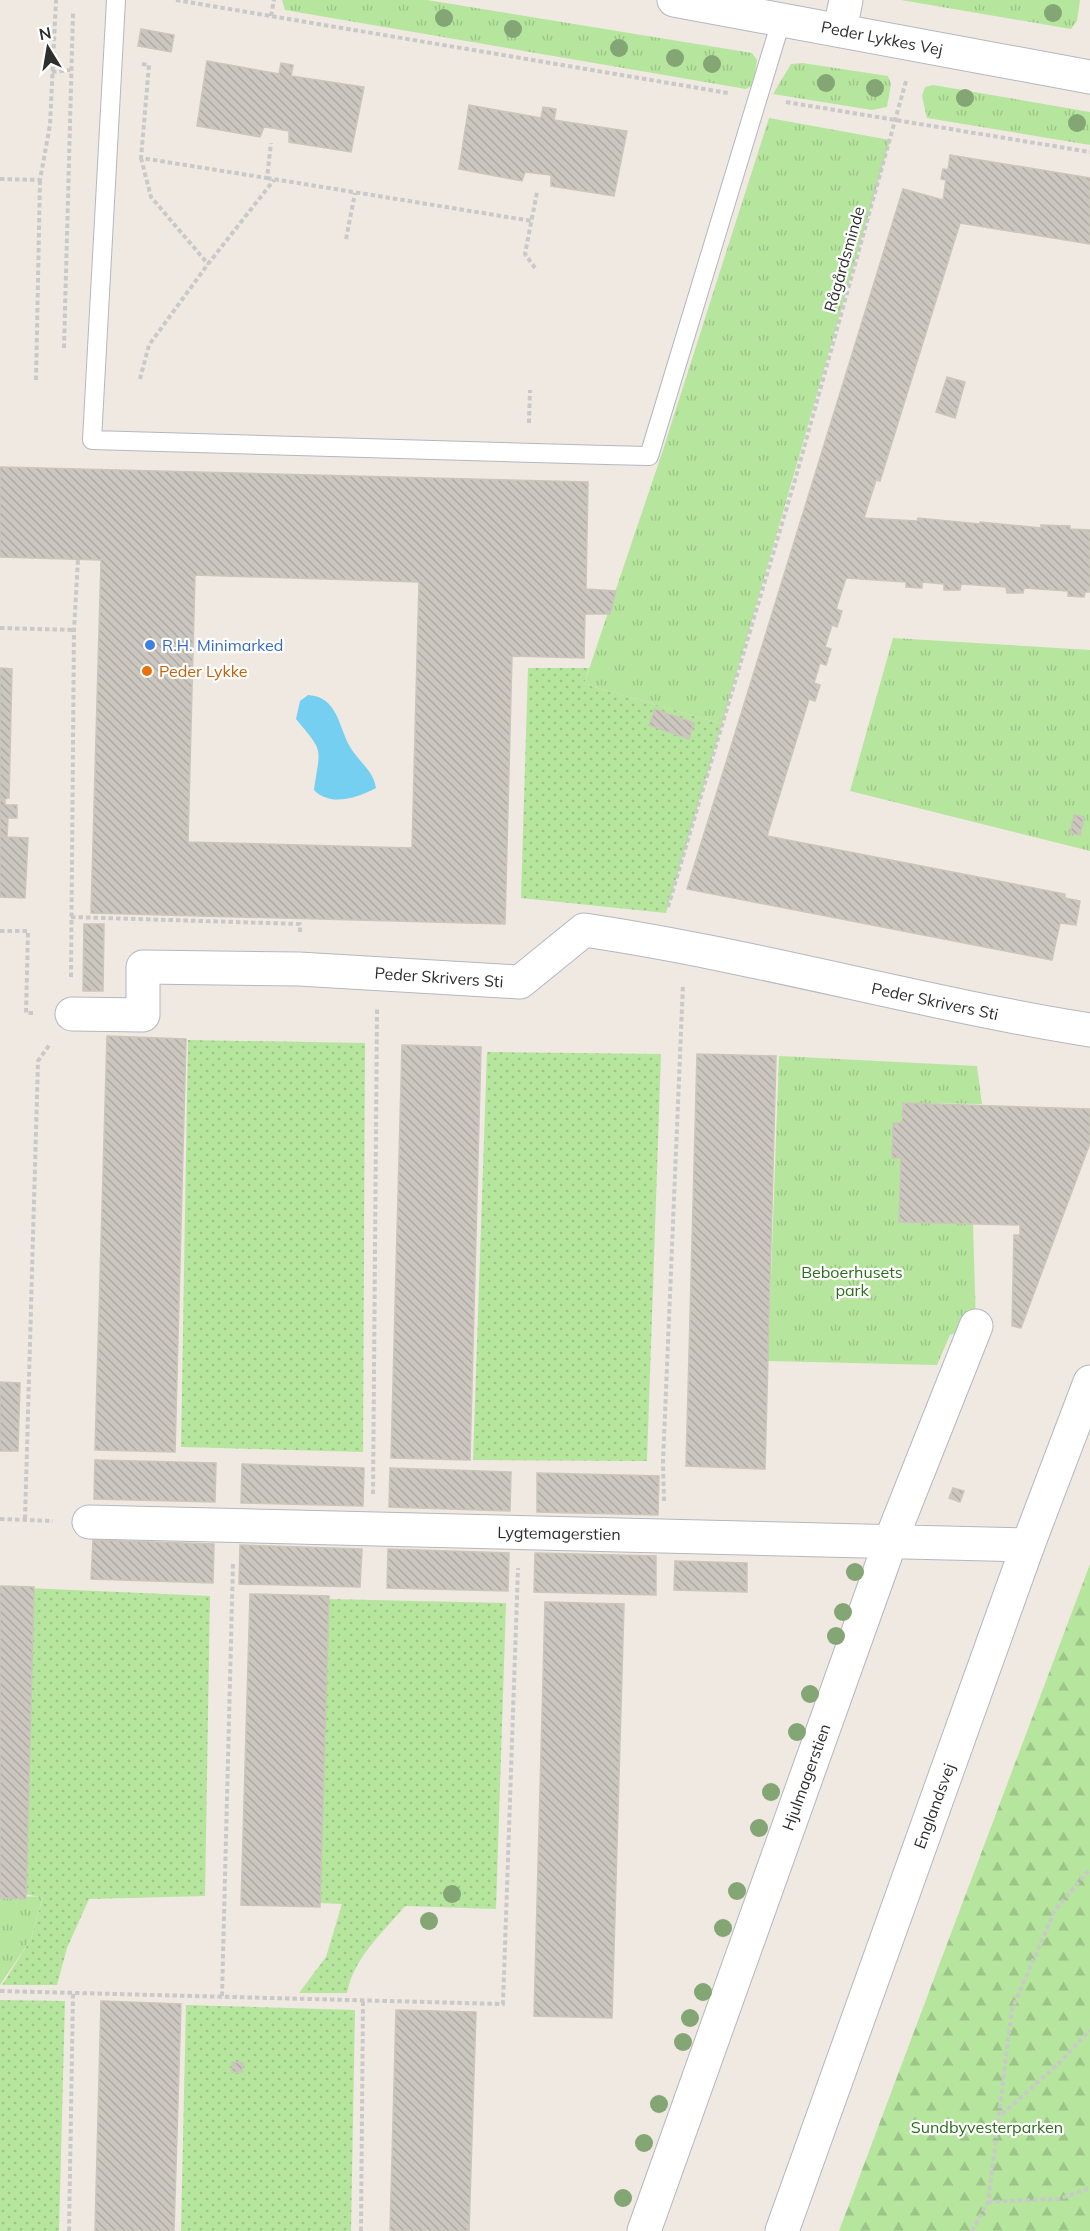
<svg xmlns="http://www.w3.org/2000/svg" width="1090" height="2231" viewBox="0 0 1090 2231" font-family="Mulish,sans-serif">
	<style>
		.grass { fill: url(#grass-tufts) }
		.forest { fill: url(#forest-firs) }
		.garden { fill: url(#garden-dots) }
		.water { fill: #75cff0 }
		.building { fill: url(#building-back-hatch); stroke: #cbc5ba; stroke-width: 1.5; fill-rule: evenodd }
		.lines { fill: none; stroke-linecap: round; stroke-linejoin: round }
		.lane-casing { stroke: #b4b7c1; stroke-width: 20 }
		.street-casing { stroke: #b4b7c1; stroke-width: 35 }
		.secondary-casing { stroke: #b4b7c1; stroke-width: 35 }
		.path { stroke: #c9c9c9; stroke-width: 4; stroke-dasharray: 4.5 3; stroke-linecap: butt }
		.lane { stroke: #fff; stroke-width: 18 }
		.street { stroke: #fff; stroke-width: 33 }
		.secondary { stroke: #fff; stroke-width: 33 }
		.tree { fill: #84a574 }
		.shop-dot { fill: #3f7fe0; stroke: #fff; stroke-width: 2 }
		.food-dot { fill: #e8710a; stroke: #fff; stroke-width: 2 }
		.labels { text-anchor: middle; stroke-width: 4.5; stroke-linejoin: round; paint-order: stroke }
		.street-label { font-size: 16px; fill: #2e2e2e; stroke: #fff }
		.shop-label { font-size: 16px; fill: #366cbe; stroke: #fff; text-anchor: start }
		.food-label { font-size: 16px; fill: #c56008; stroke: #fff; text-anchor: start }
		.park-label { font-size: 16px; fill: #2c6e1b; stroke: #fff }
	</style>
	<defs>
		<pattern id="grass-tufts" width="24" height="20" patternUnits="userSpaceOnUse" patternTransform="scale(1.5)"><rect width="24" height="20" fill="#b6e59e"/><path d="M3 7l-1-3M5 7V3M7 7l1-3M15 17l-1-3M17 17v-4M19 17l1-3" fill="none" stroke="#9dc588"/></pattern>
		<pattern id="forest-firs" width="22" height="20" patternUnits="userSpaceOnUse" patternTransform="scale(1.5)"><rect width="22" height="20" fill="#b6e59e"/><path d="M5 1l3.5 6h-7zM16 11l3.5 6h-7z" fill="#9dc588"/></pattern>
		<pattern id="garden-dots" width="8" height="8" patternUnits="userSpaceOnUse" patternTransform="scale(1.5)"><rect width="8" height="8" fill="#b6e59e"/><path d="M2 2h.1M6 6h.1" fill="none" stroke="#9dc588" stroke-width="1.8" stroke-linecap="round"/></pattern>
		<pattern id="building-back-hatch" width="6" height="6" patternUnits="userSpaceOnUse" patternTransform="scale(1.5)"><rect width="6" height="6" fill="#cbc7bf"/><path d="M-1 5l2 2M0 0l6 6M5-1l2 2" fill="none" stroke="#afaba4"/></pattern>
	</defs>
	<rect width="100%" height="100%" fill="#efe9e1"/>
	<!-- grass -->
	<path class="grass" d="M282,0H427L752,53L757,60L753,85L746,89L285,10Z
		M901,0H1080L1077,21L1071,29Z
		M802,63L888,76L891,84L887,107L872,110L773,94L791,64Z
		M933,85L1090,112V145L927,118L922,96L925,87Z
		M769,118L890,140L722,724L584,684L662,453Z
		M893,638L1090,650V851L850,791Z
		M779,1056L977,1066L982,1104L908,1103L904,1219L973,1223L976,1326L950,1335L937,1365L768,1361Z
		M43,1896L31,1939L0,1985V1898Z"/>
	<!-- forest -->
	<path class="forest" d="M1090,1564V2231H839Z"/>
	<!-- garden -->
	<path class="garden" d="M528,668H589L584,684L722,724L666,913L521,898Z
		M188,1040L365,1043L363,1452L181,1447Z
		M487,1052L661,1054L647,1461L473,1460Z
		M28,1588L210,1596L205,1896L89,1899L67,1948L57,1985H2L31,1939L43,1897L22,1894Z
		M327,1599L506,1603L496,1909L405,1906C382,1934 354,1957 347,1993H299L326,1957L342,1904L320,1903Z
		M0,2000L65,2001L59,2231H0Z
		M186,2005L355,2010L351,2231H181Z"/>
	<!-- water -->
	<path class="water" d="M308,695C337,697 338,724 349,745C357,761 373,769 376,788C357,798 330,807 314,790C320,746 325,754 296,719L300,701Z"/>
	<!-- building -->
	<path class="building" d="M141,29L174,35L171,52L138,46Z
		M207,61L279,74L281,63L293,65L291,76L364,87L351,152L289,142V131L272,128L264,127L260,137L197,126Z
		M469,105L541,118L543,107L556,109L554,120L627,131L614,196L551,186V175L525,172L522,181L459,169Z
		M950,155L1090,178V244L960,223L880,481L876,480L864,518L917,521L918,518L980,524V522L1041,528V525L1070,526V529L1090,530V592H1085L1084,597L1068,596V591L1024,588L1023,593H1007L1006,587L961,584L960,590H944V584L922,582V588L906,587V582L846,578L836,609L842,611L837,627L832,625L825,647L831,649L826,665L820,663L814,683L820,685L815,701L809,699L767,836L1065,894V898L1080,901L1076,925L1060,923L1052,960L687,889L903,189L943,200L946,180L941,179L943,169L948,170Z
		M947,377L965,382L955,418L936,412Z
		M0,467L588,482L586,589L616,591L610,614H585L584,658L512,656L505,924L91,913L101,560L0,557ZM195,575L419,582L412,848L188,842Z
		M0,668L12,669L9,798L5,799V805H17V818H8L7,837L28,838L25,898L0,897Z
		M655,709L694,723L689,739L649,725Z
		M1074,815L1084,817L1080,835L1070,833Z
		M84,924H104L103,991H83Z
		M107,1036L186,1039L175,1452L95,1450Z
		M402,1045L481,1047L470,1460L391,1458Z
		M697,1054L776,1056L765,1469L686,1466Z
		M903,1103L1090,1109V1143L1021,1328L1012,1326L1014,1235H1020V1225L899,1222L901,1158H892L893,1123H902Z
		M0,1382L20,1383L18,1451H0Z
		M95,1460L216,1463L215,1502L94,1499Z
		M242,1464L364,1468L363,1506L241,1503Z
		M390,1468L511,1472L510,1511L389,1507Z
		M537,1473L659,1476L658,1515L537,1512Z
		M953,1488L964,1491L960,1502L949,1498Z
		M93,1540L214,1544L213,1583L91,1579Z
		M240,1545L362,1549L360,1587L239,1584Z
		M388,1549L509,1553L508,1591L387,1588Z
		M535,1553L656,1556V1595L534,1592Z
		M675,1561L747,1563V1592L674,1590Z
		M0,1586L34,1587L26,1899L0,1898Z
		M250,1594L329,1596L320,1907L241,1905Z
		M545,1602L624,1604L612,2018L534,2016Z
		M101,2001L181,2004L174,2231H95Z
		M396,2010L476,2012L469,2231H390Z
		M232,2062L243,2063L242,2072H232Z"/>
	<g class="lines">
		<defs>
			<path id="lane" d="M116,0L92,440L606,455L649,456L782,18"/>
			<path id="street" d="M840,30L846,0
				M72,1014L143,1015V967L299,969L520,982L584,930C754,955 920,1003 1090,1030
				M89,1522L1028,1545
				M644,2231L891,1540L976,1326"/>
			<path id="secondary" d="M674,0L1090,77
				M782,2231L1028,1545L1090,1382"/>
		</defs>
		<!-- lane casing -->
		<use href="#lane" class="lane-casing"/>
		<!-- street casing -->
		<use href="#street" class="street-casing"/>
		<!-- secondary casing -->
		<use href="#secondary" class="secondary-casing"/>
		<!-- path -->
		<path class="path" d="M176,0L728,93
			M271,16L274,0
			M142,64L149,65L141,158L267,178L271,143
			M52,72L70,70
			M786,102L1090,152
			M141,158L151,197L208,264
			M267,178L532,221
			M0,179L40,180L50,125L56,0
			M346,239L355,193
			M535,268L525,254L537,192
			M64,348L73,13
			M140,379L149,345L208,264L274,180
			M36,380L40,180
			M529,423L530,390
			M0,628L74,630
			M668,907L795,480L906,81
			M71,917L300,924V934
			M0,931H28L26,1013H35
			M71,977L74,630L78,559
			M373,1494L377,1009
			M664,1501L663,1462L683,984
			M0,1519L53,1521
			M25,1519L38,1061L50,1044
			M0,1991L503,2004L518,1568
			M222,1996L233,1562
			M1002,2114L1057,2065L1090,2030
			M988,2202L1059,2199L1090,2188
			M69,2231L73,1994
			M361,2231L363,2000
			M972,2231L988,2202L1012,2009L1055,1910L1090,1869"/>
		<!-- lane -->
		<use href="#lane" class="lane"/>
		<!-- street -->
		<use href="#street" class="street"/>
		<!-- secondary -->
		<use href="#secondary" class="secondary"/>
	</g>
	<!-- trees -->
	<g class="tree">
		<circle cx="1053" cy="13" r="9"/>
		<circle cx="444" cy="18" r="9"/>
		<circle cx="513" cy="29" r="9"/>
		<circle cx="619" cy="48" r="9"/>
		<circle cx="675" cy="58" r="9"/>
		<circle cx="712" cy="64" r="9"/>
		<circle cx="826" cy="83" r="9"/>
		<circle cx="875" cy="88" r="9"/>
		<circle cx="965" cy="98" r="9"/>
		<circle cx="1077" cy="123" r="9"/>
		<circle cx="855" cy="1572" r="9"/>
		<circle cx="843" cy="1612" r="9"/>
		<circle cx="836" cy="1636" r="9"/>
		<circle cx="810" cy="1694" r="9"/>
		<circle cx="797" cy="1732" r="9"/>
		<circle cx="771" cy="1792" r="9"/>
		<circle cx="759" cy="1828" r="9"/>
		<circle cx="737" cy="1891" r="9"/>
		<circle cx="452" cy="1894" r="9"/>
		<circle cx="429" cy="1921" r="9"/>
		<circle cx="723" cy="1928" r="9"/>
		<circle cx="703" cy="1992" r="9"/>
		<circle cx="690" cy="2018" r="9"/>
		<circle cx="683" cy="2042" r="9"/>
		<circle cx="659" cy="2104" r="9"/>
		<circle cx="644" cy="2143" r="9"/>
		<circle cx="623" cy="2198" r="9"/>
	</g>
	<!-- markers -->
	<circle class="shop-dot" cx="150" cy="645" r="6"/>
	<circle class="food-dot" cx="147" cy="671" r="6"/>
	<g class="labels">
		<!-- street labels -->
		<g class="street-label">
			<text transform="translate(882 38) rotate(11)" y="6">Peder Lykkes Vej</text>
			<text transform="translate(844 259) rotate(-74)" y="6">Rågårdsminde</text>
			<text transform="translate(439 977) rotate(4)" y="6">Peder Skrivers Sti</text>
			<text transform="translate(935 1001) rotate(12)" y="6">Peder Skrivers Sti</text>
			<text transform="translate(559 1533) rotate(1)" y="6">Lygtemagerstien</text>
			<text transform="translate(806 1777) rotate(-70)" y="6">Hjulmagerstien</text>
			<text transform="translate(934 1806) rotate(-70)" y="6">Englandsvej</text>
		</g>
		<!-- shop labels -->
		<g class="shop-label">
			<text x="162" y="651">R.H. Minimarked</text>
		</g>
		<!-- food labels -->
		<g class="food-label">
			<text x="159" y="677">Peder Lykke</text>
		</g>
		<!-- park labels -->
		<g class="park-label">
			<text x="852" y="1278">Beboerhusets<tspan x="852" dy="18">park</tspan></text>
			<text x="987" y="2133">Sundbyvesterparken</text>
		</g>
	</g>
	<!-- north arrow -->
	<g transform="translate(48 48) rotate(349)" stroke="#ffffff" stroke-width="4.5" paint-order="stroke">
	<path d="M0-4.5L10 22L0 15L-10 22Z" fill="#2e2e2e"/>
	<text y="-9" font-size="16" font-weight="bold" text-anchor="middle" fill="#2e2e2e">N</text>
	</g>
</svg>
